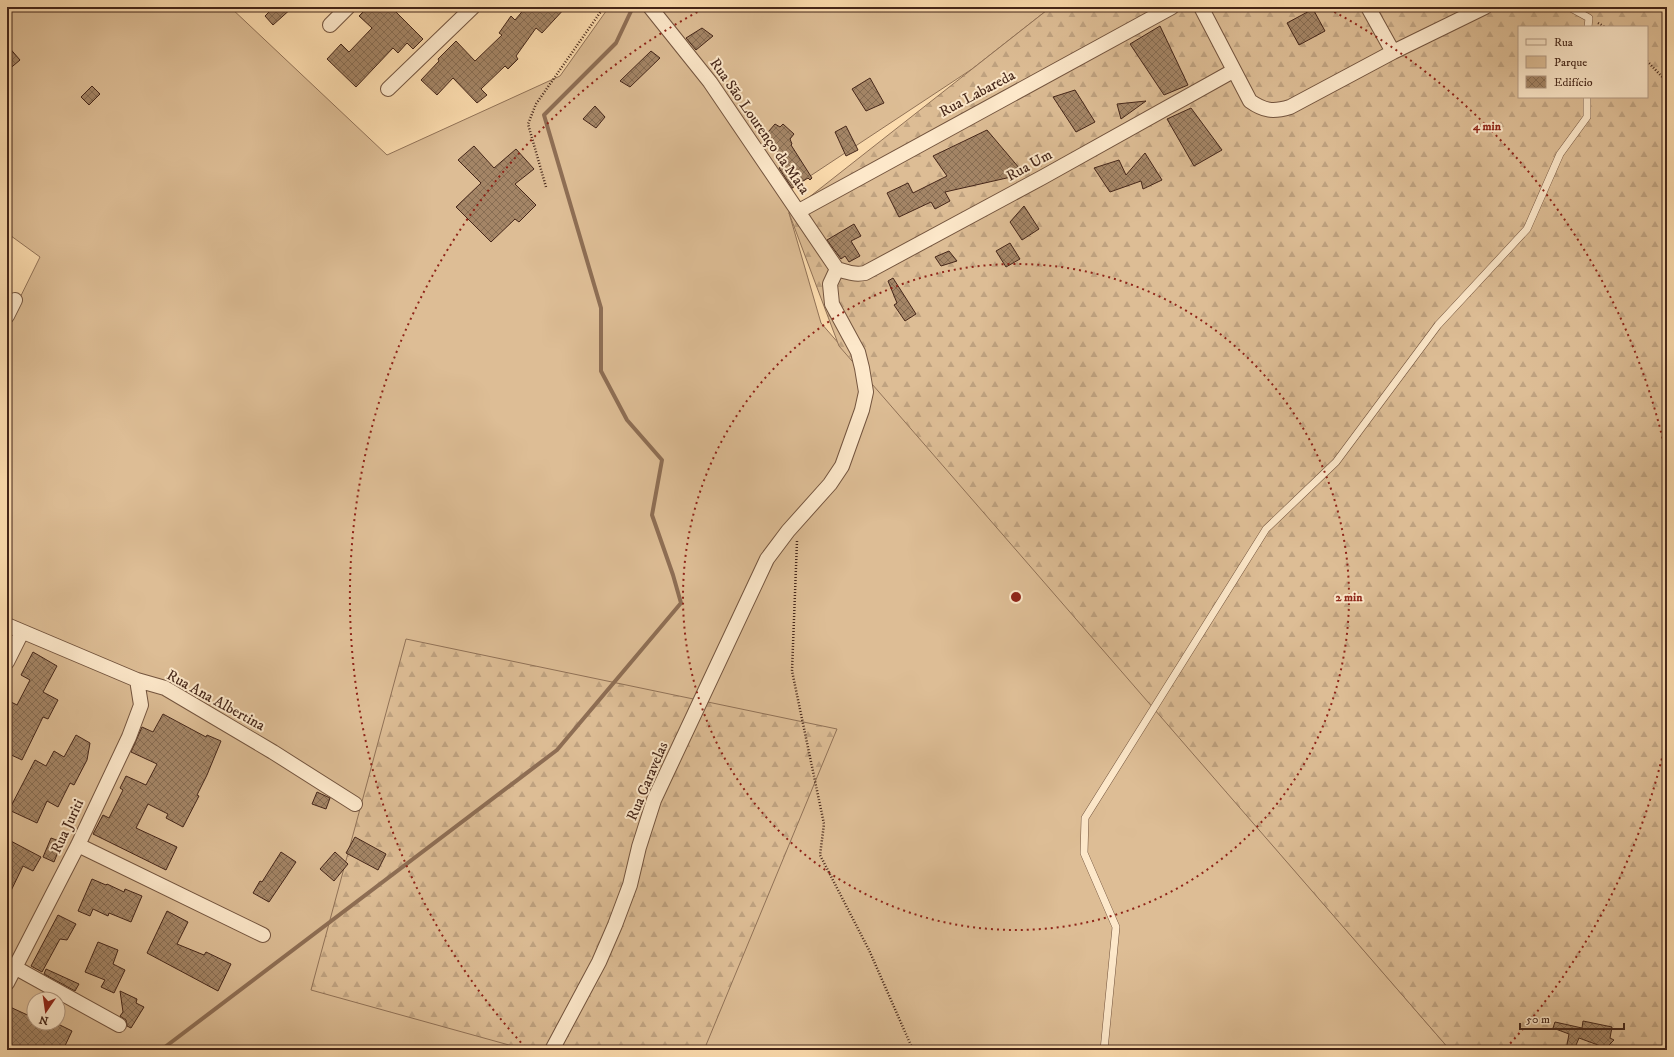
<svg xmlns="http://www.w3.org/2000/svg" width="1674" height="1057" viewBox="0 0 1674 1057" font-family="'IM FELL DW Pica',serif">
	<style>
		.green { fill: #ddbd95; stroke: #917257; fill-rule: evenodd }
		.forest { fill: url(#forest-firs); stroke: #917257; fill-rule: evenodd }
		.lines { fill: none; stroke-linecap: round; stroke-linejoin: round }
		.stream { stroke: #8e6e54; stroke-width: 4 }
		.building { fill: url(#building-cross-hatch); stroke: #452619 }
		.service-casing { stroke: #73543e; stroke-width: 8 }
		.minor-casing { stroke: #73543e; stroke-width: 16 }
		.path { stroke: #452619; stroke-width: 2.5; stroke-dasharray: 1 2; stroke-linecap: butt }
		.service { stroke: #fde8ca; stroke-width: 7 }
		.minor { stroke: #fde8ca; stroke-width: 14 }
		.ring { fill: none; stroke: #8f2418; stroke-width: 2; stroke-dasharray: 2 4 }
		.labels { text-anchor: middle; stroke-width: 4; stroke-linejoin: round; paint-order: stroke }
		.street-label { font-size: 15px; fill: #452619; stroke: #fde8ca }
		.centre { fill: #8f2418; stroke: #fde8ca; stroke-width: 2 }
		.ring-label { font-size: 12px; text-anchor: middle; font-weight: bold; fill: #8f2418; stroke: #fde8ca; stroke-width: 4; stroke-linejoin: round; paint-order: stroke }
	</style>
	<defs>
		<pattern id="forest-firs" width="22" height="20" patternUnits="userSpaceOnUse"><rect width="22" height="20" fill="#ddbd95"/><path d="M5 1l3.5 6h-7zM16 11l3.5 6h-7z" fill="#bfa280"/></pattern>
		<pattern id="building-cross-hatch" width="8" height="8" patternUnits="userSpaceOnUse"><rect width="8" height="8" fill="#a48566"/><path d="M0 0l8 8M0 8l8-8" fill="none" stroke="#876d53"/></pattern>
	</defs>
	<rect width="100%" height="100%" fill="#fcdcae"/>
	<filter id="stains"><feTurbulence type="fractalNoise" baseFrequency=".005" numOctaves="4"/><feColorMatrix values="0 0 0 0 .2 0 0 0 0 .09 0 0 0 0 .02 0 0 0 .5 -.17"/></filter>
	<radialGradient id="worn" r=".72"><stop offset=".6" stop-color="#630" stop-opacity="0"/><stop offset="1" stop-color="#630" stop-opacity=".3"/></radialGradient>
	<!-- green -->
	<path class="green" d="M7,7H230L387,155L560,76L609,7H1051L972,69L792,188L789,213L821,323L1450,1050H7V324L40,257L7,233ZM34,999H58V1023H34Z"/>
	<!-- forest -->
	<path class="forest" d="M1051,7H1667V1050H1450L839,346L789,213ZM1519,27H1647V97H1519Z
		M406,639L837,729L704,1050H527L311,990Z"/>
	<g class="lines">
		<!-- stream -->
		<path class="stream" d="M161,1050L557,750L681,603L673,575L652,515L662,460L627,420L601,371V308L544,115L616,43L633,7"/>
	</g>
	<!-- building -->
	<path class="building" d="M264,7H293L273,25L265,16L269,12Z
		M368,7H391L423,39L413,49L407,43L398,53L393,48L356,87L327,59L341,44L349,52L372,28L359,16Z
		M526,7H566L542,33L536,28L516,56L518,59L508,69L505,66L481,89L487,95L477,103L453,78L437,95L421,80L439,61L438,59L456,41L475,61L502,35L499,33L511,16L515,20Z
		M1313,9L1325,31L1299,45L1287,23Z
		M1160,26L1188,85L1164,95L1130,44Z
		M702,28L713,36L696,50L686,38Z
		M7,45L20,60L7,71Z
		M651,51L660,58L630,87L620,81Z
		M870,78L884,103L866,111L852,89Z
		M92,86L100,94L89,105L81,97Z
		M1075,90L1095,122L1076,132L1053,97Z
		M1146,101L1121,119L1117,104Z
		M595,106L605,117L596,128L583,119Z
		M1191,108L1222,150L1194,166L1167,119Z
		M775,124L780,127L783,124L794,134L790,139L792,144L791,145L812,178L810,180L808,178L792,188L786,179L779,168L789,162L762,139Z
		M846,126L858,150L846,156L835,132Z
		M987,130L1020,169V175L945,192L950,201L935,209L931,202L899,217L887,193L908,183L913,193L947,176L933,156Z
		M474,146L494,168L516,149L534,169L515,184L536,205L519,222L515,219L491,242L456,207L481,183L458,160Z
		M1145,153L1162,180L1143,189L1141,181L1110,192L1094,168L1119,160L1126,175Z
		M1024,206L1039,229L1022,240L1010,222Z
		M854,224L861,236L851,241L860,256L849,262L845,256L841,259L827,240Z
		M1010,243L1020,259L1006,267L996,251Z
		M949,251L957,261L941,266L935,257Z
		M893,278L916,314L905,321L894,305L897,303L888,281Z
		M33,652L57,666L43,692L58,700L48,719L43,717L22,760L7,753V700L17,705L30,680L21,675Z
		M163,714L206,737L207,735L221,741L207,775L197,795L199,796L183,827L166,818L168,814L148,804L136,828L177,847L166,870L93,834L103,815L109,818L123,790L120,788L126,776L146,785L157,764L131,752L142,727L153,732Z
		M76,735L90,743L87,760L74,785L70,783L58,807L47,801L37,823L9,810L35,760L46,766L54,751L64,757Z
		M317,792L330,798L326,809L312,804Z
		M355,837L386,854L378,870L346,853Z
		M51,838L62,842L54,862L43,857Z
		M7,839L41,857L33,871L23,866L7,899Z
		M281,852L296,862L269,902L253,893L260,881L262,882Z
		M335,852L348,864L334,881L320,869Z
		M92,879L106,885L107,884L124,892L125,889L142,896L131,922L109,913L108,916L93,909L90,916L78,911Z
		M167,911L188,922L177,944L204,955L206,952L231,964L218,991L147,953Z
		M58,915L76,924L67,940L60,939L42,972L31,966Z
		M98,942L118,950L113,964L125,970L114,993L101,987L105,980L85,972Z
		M46,969L79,984L75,991L44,974Z
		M120,991L137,999L136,1003L144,1007L131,1028L127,1026L126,1020L120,1016L123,1012Z
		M10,1007L34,1018V1023H56L72,1031L63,1050H7V1013Z
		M1583,1021L1612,1027L1610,1038L1614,1040L1606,1048L1579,1038L1574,1050H1566L1569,1034L1553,1028L1555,1022L1582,1028Z"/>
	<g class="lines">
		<defs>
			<path id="service" d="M1569,7L1589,18L1588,27
				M1104,1050L1116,927L1084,853L1085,818L1266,529L1336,462L1438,325L1527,229L1560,154L1587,117V97"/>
			<path id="minor" d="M650,7L710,82L837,269
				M1201,7L1250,101C1264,111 1273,112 1290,107L1393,52L1485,7
				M1368,7L1393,52
				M330,25L348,7
				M388,89L473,7
				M799,211L1172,7
				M837,269C847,272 854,275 865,273L1043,177L1233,71
				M7,316L15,300
				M7,625L137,680L165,688L273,752L355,804
				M7,662L22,632
				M78,845L263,935
				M16,968L119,1025
				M7,983L78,845L129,737L141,705L137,680
				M552,1050L599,962L615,925L630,885L639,847L654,800L767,559L788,531L830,484L842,466L862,410L866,392L862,368L858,352L832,304L830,284L837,269"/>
		</defs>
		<!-- service casing -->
		<use href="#service" class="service-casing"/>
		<!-- minor casing -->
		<use href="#minor" class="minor-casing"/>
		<!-- path -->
		<path class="path" d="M1598,23L1605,27
			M1647,61L1667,82
			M546,187L528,124L536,104L604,7
			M797,541L792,671L824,824L820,855L869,950L913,1050"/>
		<!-- service -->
		<use href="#service" class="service"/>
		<!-- minor -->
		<use href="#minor" class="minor"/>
	</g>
	<!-- distance rings -->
	<g class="ring">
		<circle cx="1016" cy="597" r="333"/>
		<path d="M1666 741A666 666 0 0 1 1507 1047M525 1047A666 666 0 0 1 703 9M1329 9A666 666 0 0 1 1666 453"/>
	</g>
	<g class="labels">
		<!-- street labels -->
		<g class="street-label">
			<text transform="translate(977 93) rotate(-28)" y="5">Rua Labareda</text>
			<text transform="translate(760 126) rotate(55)" y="5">Rua São Lourenço da Mata</text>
			<text transform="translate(1029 165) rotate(-29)" y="5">Rua Um</text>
			<text transform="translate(216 700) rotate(29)" y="5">Rua Ana Albertina</text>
			<text transform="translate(647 781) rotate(-67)" y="5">Rua Caravelas</text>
			<text transform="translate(67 826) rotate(-65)" y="5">Rua Juriti</text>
		</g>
	</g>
	<circle cx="1016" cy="597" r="6" class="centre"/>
	<g class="ring-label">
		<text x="1487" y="130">4 min</text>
		<text x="1349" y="601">2 min</text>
	</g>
	<!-- margin -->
	<rect width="1674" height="1057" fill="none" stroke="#fcdcae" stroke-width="24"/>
	<rect x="8" y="8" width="1658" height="1041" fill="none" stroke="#452619" stroke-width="2"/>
	<rect x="12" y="12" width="1650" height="1033" fill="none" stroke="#452619"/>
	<!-- legend -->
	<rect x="1518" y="26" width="130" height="72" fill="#fde8ca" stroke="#b39a83"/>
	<rect x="1526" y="39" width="20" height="6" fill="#fde8ca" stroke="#b39a83"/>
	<text x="1554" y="46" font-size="12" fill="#452619">Rua</text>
	<rect x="1526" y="56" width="20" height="12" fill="#ddbd95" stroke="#b39a83"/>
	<text x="1554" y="66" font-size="12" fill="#452619">Parque</text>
	<rect x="1526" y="76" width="20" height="12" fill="url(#building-cross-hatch)" stroke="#b39a83"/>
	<text x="1554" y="86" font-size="12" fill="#452619">Edifício</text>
	<!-- north arrow -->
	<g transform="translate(46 1011) rotate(193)"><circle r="19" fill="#fde8ca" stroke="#b39a83"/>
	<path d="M0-3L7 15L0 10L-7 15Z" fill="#8f2418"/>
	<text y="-6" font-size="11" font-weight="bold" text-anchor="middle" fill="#452619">N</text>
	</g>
	<!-- scale -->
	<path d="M1520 1023v6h104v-6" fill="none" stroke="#452619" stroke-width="2"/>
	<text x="1526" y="1023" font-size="12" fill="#452619" stroke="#fde8ca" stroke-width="3" paint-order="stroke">50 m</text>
	<rect width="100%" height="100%" filter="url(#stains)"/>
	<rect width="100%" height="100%" fill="url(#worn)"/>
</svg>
